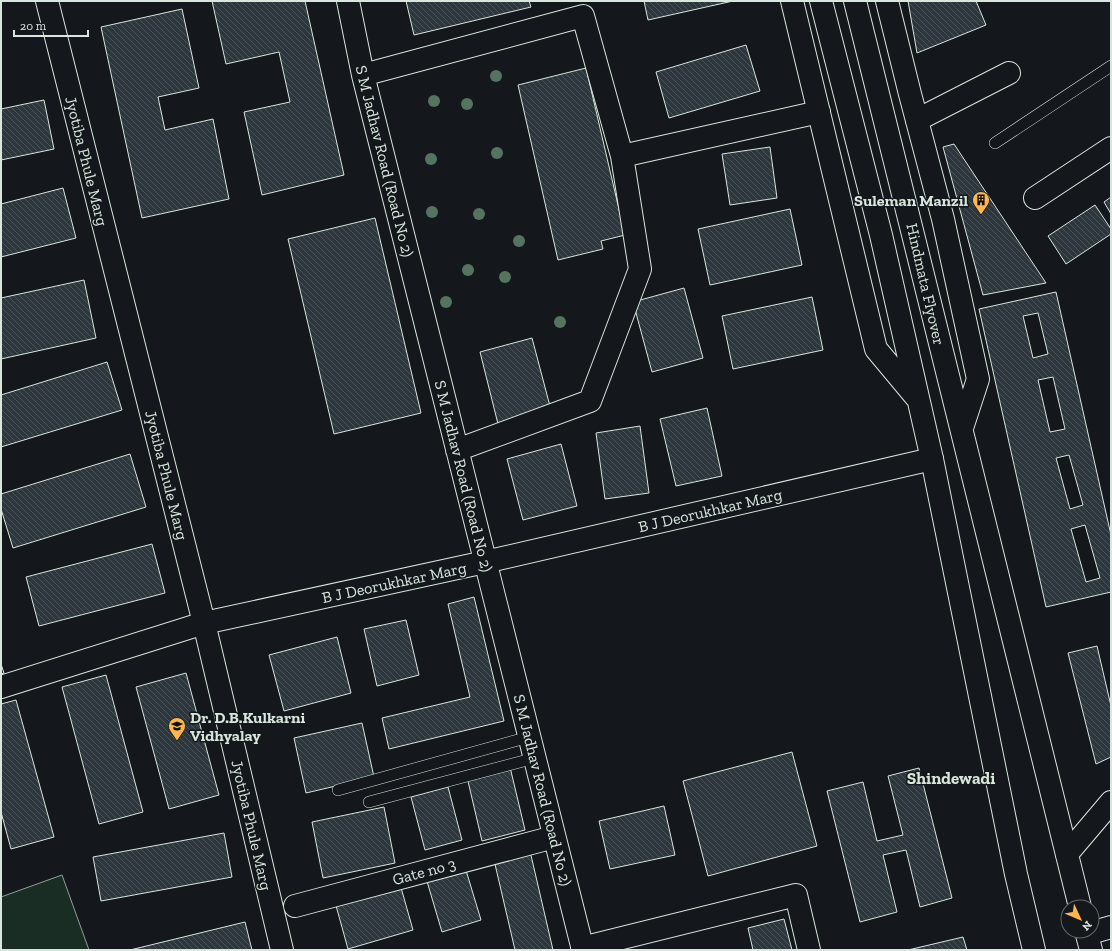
<svg xmlns="http://www.w3.org/2000/svg" width="1112" height="951" viewBox="0 0 1112 951" font-family="'Zilla Slab',serif">
	<style>
		.green { fill: #1a2d24; stroke: #939e99 }
		.building { fill: url(#building-back-hatch); stroke: #d8e6dc; fill-rule: evenodd }
		.lines { fill: none; stroke-linecap: round; stroke-linejoin: round }
		.lane-casing { stroke: #d8e6dc; stroke-width: 12 }
		.street-casing { stroke: #d8e6dc; stroke-width: 24 }
		.highway-casing { stroke: #d8e6dc; stroke-width: 24 }
		.lane { stroke: #14181c; stroke-width: 11 }
		.street { stroke: #14181c; stroke-width: 22 }
		.highway { stroke: #14181c; stroke-width: 22 }
		.tree { fill: #55745f }
		.labels { text-anchor: middle; stroke-width: 3; stroke-linejoin: round; paint-order: stroke }
		.street-label { font-size: 16px; fill: #d8e6dc; stroke: #14181c }
		.poi-label { font-size: 16px; font-weight: bold; fill: #d8e6dc; stroke: #14181c; text-anchor: end }
		.neighbourhood-label { font-size: 17px; font-weight: bold; fill: #d8e6dc; stroke: #14181c }
	</style>
	<defs>
		<pattern id="building-back-hatch" width="6" height="6" patternUnits="userSpaceOnUse"><rect width="6" height="6" fill="#2c363c"/><path d="M-1 5l2 2M0 0l6 6M5-1l2 2" fill="none" stroke="#4a5358"/></pattern>
	</defs>
	<rect width="100%" height="100%" fill="#14181c"/>
	<!-- green -->
	<path class="green" d="M62,875L89,950H1V897Z"/>
	<!-- building -->
	<path class="building" d="M212,1H305L344,175L262,195L244,112L290,102L279,52L226,64Z
		M406,1H529L531,7L414,35Z
		M644,1H733L648,20Z
		M908,1H976L986,25L917,53Z
		M182,9L199,88L158,97L165,130L213,119L229,199L142,218L101,27Z
		M746,45L760,91L669,118L656,72Z
		M586,68L625,235L601,241L603,249L558,260L518,85Z
		M44,100L54,149L1,160V109Z
		M954,144L1046,283L983,295L943,147Z
		M770,147L777,198L730,205L722,154Z
		M63,188L76,238L1,257V204Z
		M1111,197V214L1104,202Z
		M1095,205L1111,229V234L1066,264L1048,236Z
		M790,209L802,265L710,285L698,229Z
		M375,218L421,413L334,434L288,239Z
		M84,280L96,338L1,359V298Z
		M684,288L703,358L652,372L633,302Z
		M1056,292L1111,535V592L1046,607L979,309ZM1038,313L1048,354L1033,358L1023,316ZM1053,377L1065,429L1050,432L1038,380ZM1069,455L1083,505L1070,509L1056,458ZM1085,525L1100,578L1086,582L1071,529Z
		M812,297L823,350L733,369L722,316Z
		M532,338L551,410L498,424L480,352Z
		M107,362L122,410L1,447V395Z
		M707,408L722,476L676,486L660,419Z
		M640,426L649,493L605,499L596,433Z
		M561,444L577,506L523,520L507,459Z
		M130,454L146,507L13,548L1,509V494Z
		M152,544L165,593L39,626L26,577Z
		M474,597L504,721L389,749L382,718L470,697L448,604Z
		M406,620L419,675L377,686L364,629Z
		M337,637L351,693L284,711L269,655Z
		M1097,646L1111,706V757L1096,764L1068,653Z
		M1,664L4,673L1,674Z
		M186,673L219,795L169,809L136,687Z
		M106,675L143,812L99,824L62,687Z
		M16,700L54,837L11,849L1,812V704Z
		M362,723L374,777L306,793L294,738Z
		M792,752L817,846L708,876L683,781Z
		M510,767L525,830L482,841L467,777Z
		M919,768L952,898L920,907L906,850L883,855L897,912L860,922L827,791L863,782L877,841L903,835L888,776Z
		M448,787L462,840L425,850L411,797Z
		M664,806L675,855L610,869L599,821Z
		M384,807L395,863L323,878L312,822Z
		M224,833L232,877L101,901L93,857Z
		M530,851L553,950H515L494,860Z
		M465,867L481,920L442,932L426,878Z
		M400,884L413,930L348,949L335,902Z
		M784,919L792,950H753L748,928Z
		M245,922L252,950H130Z
		M963,937L967,950H908Z"/>
	<g class="lines">
		<defs>
			<path id="lane" d="M995,143L1111,66
				M338,790L529,737
				M369,802L535,758"/>
			<path id="street" d="M47,1L204,623L282,950
				M348,1L363,75L583,950
				M363,75L583,16L622,156L640,269L590,401L457,450
				M917,120L1009,73
				M622,156L819,112
				M1035,198L1111,148
				M1,687L204,623L485,562L932,459
				M1067,854L1111,802
				M295,906L554,837
				M1087,934L1111,927
				M582,948L796,895L809,950"/>
			<path id="highway" d="M792,1L876,349L916,397
				M821,1L881,235L932,459L1016,874L1034,950
				M855,1C932,302 1004,605 1080,907
				M887,1L910,94L943,219L978,379L962,428
				M1086,931L1091,950"/>
		</defs>
		<!-- lane casing -->
		<use href="#lane" class="lane-casing"/>
		<!-- street casing -->
		<use href="#street" class="street-casing"/>
		<!-- highway casing -->
		<use href="#highway" class="highway-casing"/>
		<!-- lane -->
		<use href="#lane" class="lane"/>
		<!-- street -->
		<use href="#street" class="street"/>
		<!-- highway -->
		<use href="#highway" class="highway"/>
	</g>
	<!-- trees -->
	<g class="tree">
		<circle cx="496" cy="76" r="6"/>
		<circle cx="434" cy="101" r="6"/>
		<circle cx="467" cy="104" r="6"/>
		<circle cx="497" cy="153" r="6"/>
		<circle cx="431" cy="159" r="6"/>
		<circle cx="432" cy="212" r="6"/>
		<circle cx="479" cy="214" r="6"/>
		<circle cx="519" cy="241" r="6"/>
		<circle cx="468" cy="270" r="6"/>
		<circle cx="505" cy="277" r="6"/>
		<circle cx="446" cy="302" r="6"/>
		<circle cx="560" cy="322" r="6"/>
	</g>
	<!-- icons -->
	<defs>
		<symbol id="building-pin" viewBox="-11 -11 22 30"><path d="M0 17L-7.5 6A9.5 9.5 0 1 1 7.5 6Z" fill="#ffb74d" stroke="#14181c"/><path d="M-4-6H4V6H1V3H-1V6H-4ZM-2.5-4.3h1.7v1.8h-1.7ZM.8-4.3h1.7v1.8H.8ZM-2.5-1h1.7V.8h-1.7ZM.8-1h1.7V.8H.8Z" fill="#111"/></symbol>
		<symbol id="school-pin" viewBox="-11 -11 22 30"><path d="M0 17L-7.5 6A9.5 9.5 0 1 1 7.5 6Z" fill="#ffb74d" stroke="#14181c"/><path d="M0-5L7-2L0 1L-7-2ZM-4 1L0 2.5L4 1V4Q0 6-4 4Z" fill="#111"/></symbol>
	</defs>
	<g fill-rule="evenodd">
		<use href="#building-pin" x="971" y="190" width="20" height="27"/>
		<use href="#school-pin" x="167" y="716" width="20" height="27"/>
	</g>
	<g class="labels">
		<!-- street labels -->
		<g class="street-label">
			<text transform="translate(87 161) rotate(76)" y="6">Jyotiba Phule Marg</text>
			<text transform="translate(385 161) rotate(76)" y="6">S M Jadhav Road (Road No 2)</text>
			<text transform="translate(926 284) rotate(77)" y="6">Hindmata Flyover</text>
			<text transform="translate(167 475) rotate(76)" y="6">Jyotiba Phule Marg</text>
			<text transform="translate(464 476) rotate(76)" y="6">S M Jadhav Road (Road No 2)</text>
			<text transform="translate(710 510) rotate(-13)" y="6">B J Deorukhkar Marg</text>
			<text transform="translate(394 582) rotate(-12)" y="6">B J Deorukhkar Marg</text>
			<text transform="translate(543 790) rotate(76)" y="6">S M Jadhav Road (Road No 2)</text>
			<text transform="translate(252 825) rotate(77)" y="6">Jyotiba Phule Marg</text>
			<text transform="translate(424 871) rotate(-15)" y="6">Gate no 3</text>
		</g>
		<!-- poi labels -->
		<g class="poi-label">
			<text x="968" y="206">Suleman Manzil</text>
			<text x="190" y="723" text-anchor="start">Dr. D.B.Kulkarni<tspan x="190" dy="18">Vidhyalay</tspan></text>
		</g>
		<!-- neighbourhood labels -->
		<g class="neighbourhood-label">
			<text x="951" y="784">Shindewadi</text>
		</g>
	</g>
	<!-- border -->
	<rect width="1112" height="951" fill="none" stroke="#d8e6dc" stroke-width="4"/>
	<!-- north arrow -->
	<g transform="translate(1080 919) rotate(134)"><circle r="19" fill="#14181c" stroke="#626a69"/>
	<path d="M0-3L7 15L0 10L-7 15Z" fill="#ffb74d"/>
	<text y="-6" font-size="11" font-weight="bold" text-anchor="middle" fill="#d8e6dc">N</text>
	</g>
	<!-- scale -->
	<path d="M14 30v6h74v-6" fill="none" stroke="#d8e6dc" stroke-width="2"/>
	<text x="20" y="30" font-size="12" fill="#d8e6dc" stroke="#14181c" stroke-width="3" paint-order="stroke">20 m</text>
</svg>
